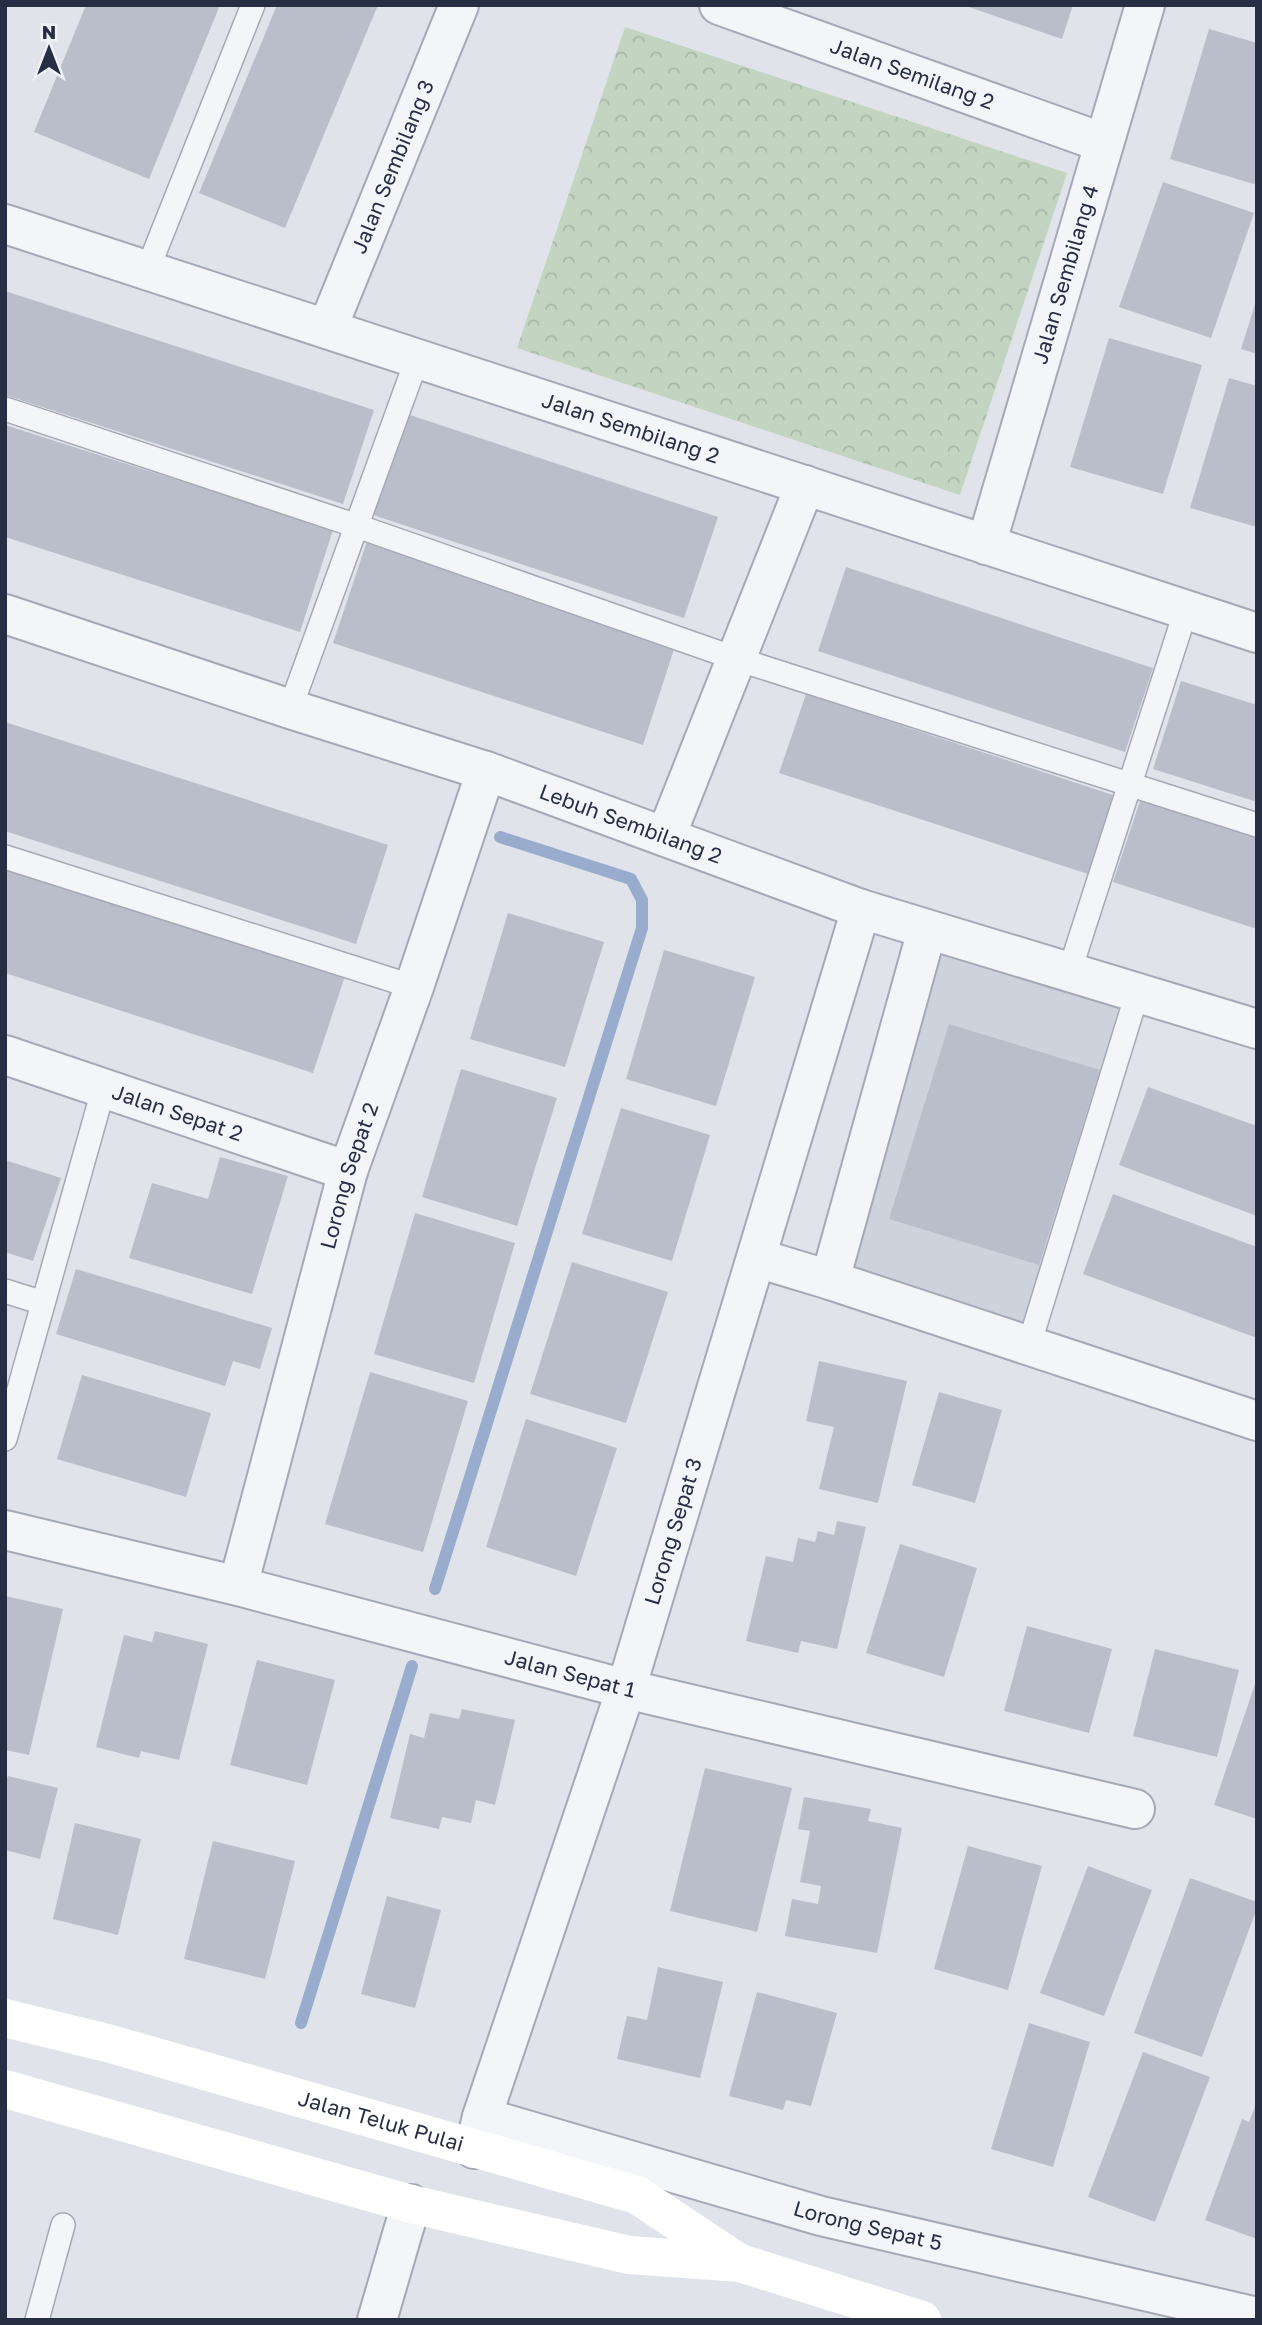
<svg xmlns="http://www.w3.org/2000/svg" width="1262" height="2325" viewBox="0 0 1262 2325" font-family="'Golos Text',sans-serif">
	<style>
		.built { fill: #ced2dc }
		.park { fill: url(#park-crowns) }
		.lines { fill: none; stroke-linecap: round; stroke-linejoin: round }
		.stream { stroke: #99accd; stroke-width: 12 }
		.building { fill: #babecb }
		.lane-casing { stroke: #a5a9b5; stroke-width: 26 }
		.street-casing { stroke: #a5a9b5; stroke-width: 42 }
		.lane { stroke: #f3f5f8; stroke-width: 23 }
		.street { stroke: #f3f5f8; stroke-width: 38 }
		.secondary { stroke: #fff; stroke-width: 38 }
		.labels { text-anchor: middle; stroke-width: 5; stroke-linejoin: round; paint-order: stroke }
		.street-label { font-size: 21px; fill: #272e43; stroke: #f0f2f7 }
	</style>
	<defs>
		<pattern id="park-crowns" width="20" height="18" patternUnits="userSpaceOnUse" patternTransform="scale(1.75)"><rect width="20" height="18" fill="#c3d5c1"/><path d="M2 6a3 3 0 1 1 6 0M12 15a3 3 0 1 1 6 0" fill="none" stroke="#a8b7a7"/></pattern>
	</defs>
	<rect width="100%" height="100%" fill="#e0e3ea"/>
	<!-- built -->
	<path class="built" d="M936,951L1121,1005L1024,1325L848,1273Z"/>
	<!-- park -->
	<path class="park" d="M625,27L1067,173L960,495L517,348Z"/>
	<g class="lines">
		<!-- stream -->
		<path class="stream" d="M435,1589L642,928V900L631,879L500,837
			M301,2023L412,1666"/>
	</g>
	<!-- building -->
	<path class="building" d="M86,5H220L149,179L34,132Z
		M277,5H378L285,228L199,193Z
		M963,5H1073L1062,39Z
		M1209,29L1257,43V185L1170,159Z
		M1163,182L1254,213L1211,338L1119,307Z
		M5,291L374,410L343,504L5,395Z
		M1256,301H1257V354L1241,349Z
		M1109,338L1202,365L1163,494L1070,467Z
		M1229,378L1257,386V527L1190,508Z
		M407,414L718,517L684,618L373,515Z
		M5,425L333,530L300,632L5,537Z
		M367,541L676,643L643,745L333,643Z
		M846,567L1153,668L1125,752L818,651Z
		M1181,681L1257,705V802L1153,769Z
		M806,694L1113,795L1088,874L779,773Z
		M5,722L388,845L356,944L5,831Z
		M1142,795L1257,832V929L1113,882Z
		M5,863L346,973L313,1073L5,973Z
		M508,913L604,942L565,1067L470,1039Z
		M664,950L755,977L716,1106L626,1079Z
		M949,1024L1100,1070L1039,1265L889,1219Z
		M461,1069L557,1098L517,1226L422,1197Z
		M1148,1087L1257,1126V1216L1119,1165Z
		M621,1108L710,1135L672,1261L582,1234Z
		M220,1157L288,1176L252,1294L129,1258L152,1183L208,1199Z
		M5,1160L61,1178L33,1261L5,1252Z
		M1113,1194L1257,1247V1338L1083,1274Z
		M415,1213L515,1243L474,1383L374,1354Z
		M572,1262L668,1292L626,1423L530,1394Z
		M76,1269L272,1328L260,1369L233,1361L225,1386L56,1334Z
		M819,1361L907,1381L878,1503L819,1489L834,1427L806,1421Z
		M370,1372L468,1401L423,1552L325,1524Z
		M82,1375L211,1413L186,1497L57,1459Z
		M939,1392L1002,1410L975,1503L912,1485Z
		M526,1419L617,1448L576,1576L486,1547Z
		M837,1521L866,1527L837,1649L801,1641L798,1653L746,1641L766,1556L793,1562L798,1538L815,1542L818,1531L834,1535Z
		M900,1544L977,1568L944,1677L866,1653Z
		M5,1596L63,1609L29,1755L5,1750Z
		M1027,1626L1112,1649L1089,1733L1004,1711Z
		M155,1631L208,1644L179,1760L141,1751L139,1758L96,1747L124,1635L152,1642Z
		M1155,1649L1239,1670L1217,1757L1133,1736Z
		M257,1660L335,1680L307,1785L230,1765Z
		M1256,1681H1257V1819L1214,1805Z
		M462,1709L515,1720L495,1805L476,1800L471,1823L442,1817L439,1829L390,1818L410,1734L424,1738L430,1713L459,1719Z
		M705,1768L792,1788L757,1932L670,1911Z
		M8,1776L58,1788L40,1859L5,1850V1785Z
		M804,1797L871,1809L868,1821L902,1828L877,1953L785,1936L792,1899L818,1904L821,1886L800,1882L810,1831L798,1829Z
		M75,1823L141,1839L118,1935L53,1919Z
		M213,1841L295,1861L265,1979L184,1959Z
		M968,1846L1042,1866L1008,1990L934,1969Z
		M1088,1866L1152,1890L1104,2016L1040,1993Z
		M1190,1878L1257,1902V1908L1202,2057L1134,2033Z
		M387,1896L441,1910L415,2008L361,1994Z
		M658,1967L723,1982L700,2078L617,2059L627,2016L647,2020Z
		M757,1992L837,2013L811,2106L786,2100L783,2110L729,2096Z
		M1029,2023L1090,2042L1053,2167L991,2149Z
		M1143,2052L1210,2077L1155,2222L1088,2197Z
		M1257,2101V2239L1205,2220L1242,2119L1249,2122Z"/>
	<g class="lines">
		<defs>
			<path id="lane" d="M147,271L253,5
				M5,409L357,526L737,659L1257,825
				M290,709L417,359
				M5,857L414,987
				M1069,973L1186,610
				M5,1291L43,1303
				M1029,1345L1137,994
				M5,1439L104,1087
				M37,2320L63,2225"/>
			<g id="street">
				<path id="s1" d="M719,5L1104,143"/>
				<path id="s2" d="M5,224L1257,633"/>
				<path id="s3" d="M327,329L459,5"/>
				<path id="s4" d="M986,545L1145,5"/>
				<path id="s5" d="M5,614L290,709L486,771L861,909L1257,1029"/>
				<path d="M666,836L805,485"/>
				<path id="s6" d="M5,1055L348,1171"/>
				<path d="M757,1258L830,1280L1257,1421"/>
				<path d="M830,1280L927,930"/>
				<path id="s7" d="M5,1530L238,1586L626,1689L1135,1809"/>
				<path id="s8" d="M238,1586L348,1171L414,987L486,771"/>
				<path id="s9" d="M482,2117L821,2216L1257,2317"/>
				<path id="s10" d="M474,2149L482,2117L626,1689L861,909"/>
				<path d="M377,2320L411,2204"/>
			</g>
		</defs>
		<!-- lane casing -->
		<use href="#lane" class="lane-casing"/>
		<!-- street casing -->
		<use href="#street" class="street-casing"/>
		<!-- lane -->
		<use href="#lane" class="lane"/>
		<!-- street -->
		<use href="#street" class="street"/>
		<!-- secondary -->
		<g class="secondary">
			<path id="s11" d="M5,2018L111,2044L637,2195L738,2262"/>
			<path d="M5,2089L411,2204L629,2255L740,2263L922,2320"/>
		</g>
	</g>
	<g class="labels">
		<!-- street labels -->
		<g class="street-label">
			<text dy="7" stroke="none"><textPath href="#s1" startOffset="205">Jalan Semilang 2</textPath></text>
			<text dy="7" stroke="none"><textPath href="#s3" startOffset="175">Jalan Sembilang 3</textPath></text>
			<text dy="7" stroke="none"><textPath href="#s4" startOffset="282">Jalan Sembilang 4</textPath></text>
			<text dy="7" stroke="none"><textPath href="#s2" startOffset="658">Jalan Sembilang 2</textPath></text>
			<text dy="7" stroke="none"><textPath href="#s5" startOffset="660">Lebuh Sembilang 2</textPath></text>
			<text dy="7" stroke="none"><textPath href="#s6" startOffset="182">Jalan Sepat 2</textPath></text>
			<text dy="7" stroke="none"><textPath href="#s8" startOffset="425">Lorong Sepat 2</textPath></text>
			<text dy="7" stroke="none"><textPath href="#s10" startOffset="649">Lorong Sepat 3</textPath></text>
			<text dy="7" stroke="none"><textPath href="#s7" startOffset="583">Jalan Sepat 1</textPath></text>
			<text dy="7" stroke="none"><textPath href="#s11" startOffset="390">Jalan Teluk Pulai</textPath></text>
			<text dy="7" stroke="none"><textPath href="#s9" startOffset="401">Lorong Sepat 5</textPath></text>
		</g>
	</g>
	<!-- border -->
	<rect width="1262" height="2325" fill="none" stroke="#272e43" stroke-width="14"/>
	<!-- north arrow -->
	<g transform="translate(49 49)" stroke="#f0f2f7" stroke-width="5" paint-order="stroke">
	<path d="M0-5L12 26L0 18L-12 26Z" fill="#272e43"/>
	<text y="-10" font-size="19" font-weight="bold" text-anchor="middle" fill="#272e43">N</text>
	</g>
</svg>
